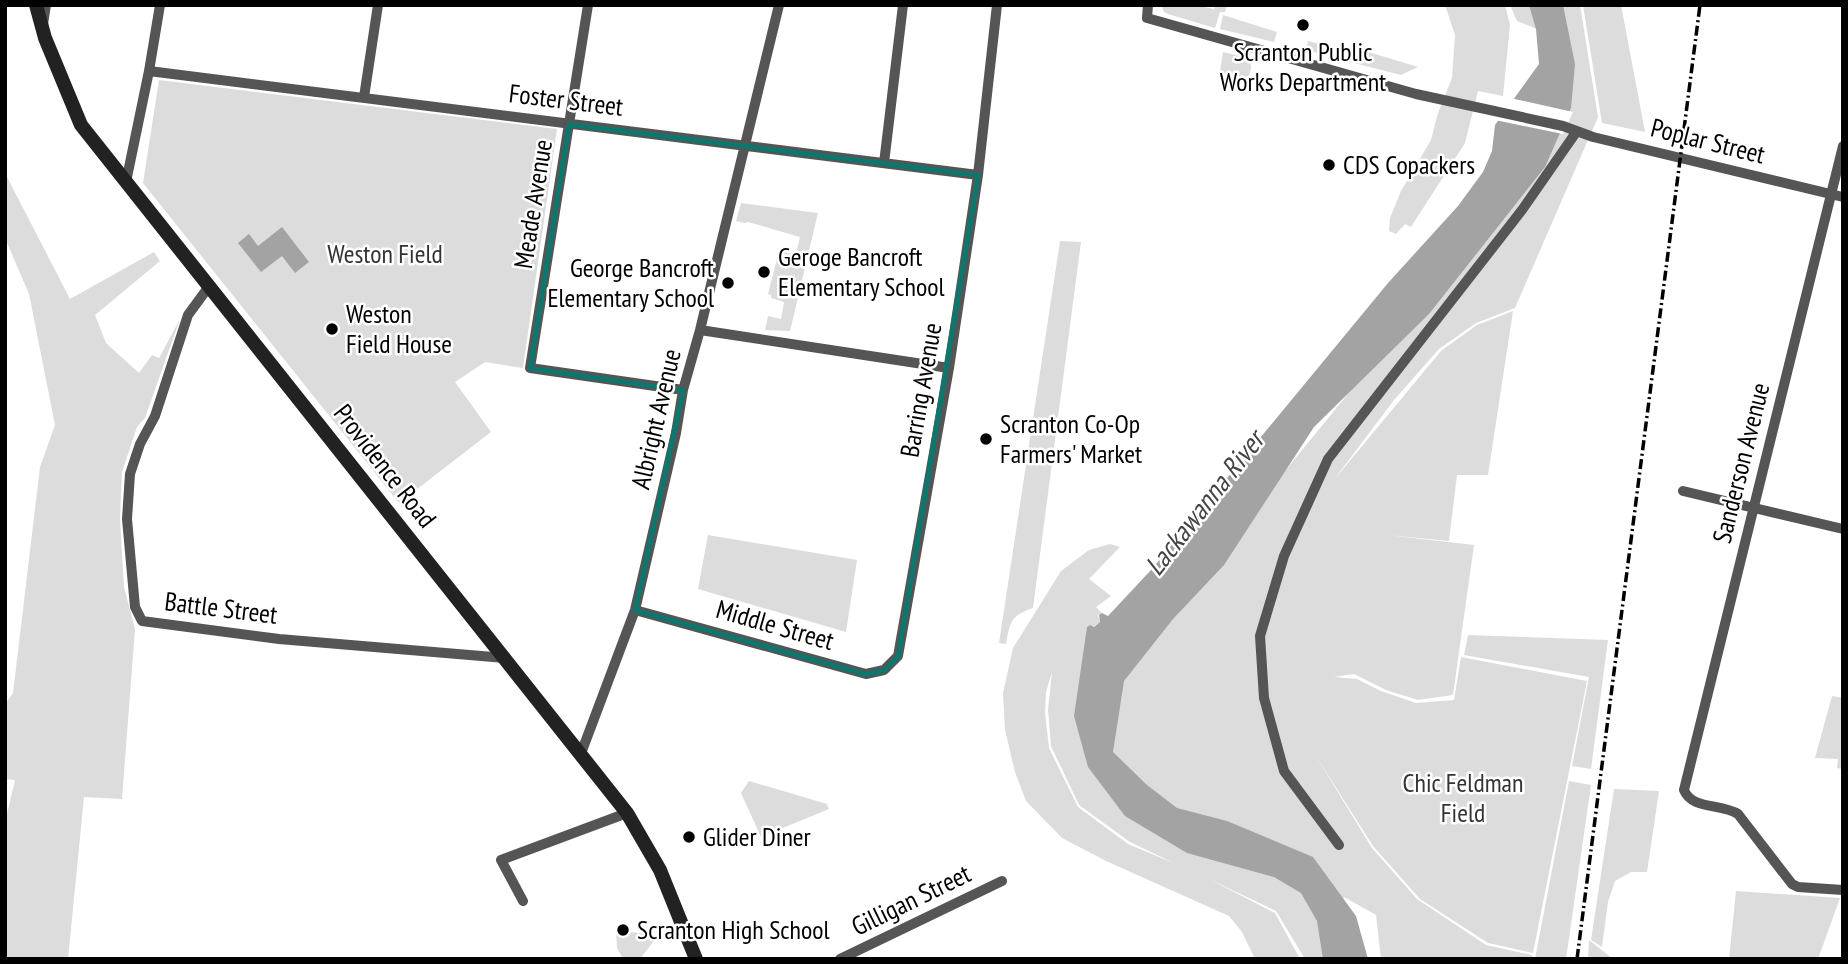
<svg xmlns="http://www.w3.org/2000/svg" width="1848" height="964" viewBox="0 0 1848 964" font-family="'PT Sans Narrow',sans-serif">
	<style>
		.green { fill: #dcdcdc; fill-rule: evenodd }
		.water { fill: #a3a3a3 }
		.pier { fill: #fff }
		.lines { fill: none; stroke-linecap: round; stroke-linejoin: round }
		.street { stroke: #555; stroke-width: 10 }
		.secondary { stroke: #222; stroke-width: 14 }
		.rail { stroke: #000; stroke-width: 3.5; stroke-dasharray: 10 3.5 2 3.5; stroke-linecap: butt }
		.marked { fill: none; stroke: #0f766e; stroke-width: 5; stroke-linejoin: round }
		.poi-dot { fill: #000; stroke: #fff; stroke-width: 2.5 }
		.labels { text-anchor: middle; stroke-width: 5; stroke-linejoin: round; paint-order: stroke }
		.poi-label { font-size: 26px; fill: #000; stroke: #fff; text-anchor: start }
		.street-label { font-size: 26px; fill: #000; stroke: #fff }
		.park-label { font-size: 26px; fill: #333; stroke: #fff }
		.water-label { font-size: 28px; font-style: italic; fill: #444; stroke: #fff }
	</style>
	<rect width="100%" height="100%" fill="#fff"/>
	<!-- green -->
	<path class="green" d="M1161,5H1195L1214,9L1215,5H1227L1225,12H1220L1215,28L1168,14L1164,12Z
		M1445,5H1505L1510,25L1503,96L1478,91L1465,143L1411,227L1405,224L1396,234L1389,231L1390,218L1401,191L1431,140L1438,113L1452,78L1455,35Z
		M1510,5H1580L1598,117L1515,308L1476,323L1439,349L1394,400L1333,481L1441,351L1477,325L1513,311L1488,475H1457L1449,541L1387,535L1474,545L1453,695L1418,700L1386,690L1354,674L1334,677L1357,679L1381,691L1416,703L1454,700L1461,657L1587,681L1533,953L1488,943L1420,899L1373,846L1314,753L1372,848L1417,899L1486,945L1532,955V959H1381L1376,915L1344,897L1341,904L1344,959H1305L1276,911L1209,879L1275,913L1300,959H1255L1242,932L1229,916L1106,861L1062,838L1026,801L1015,772L1005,730L1003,693L1013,648L1061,571L1089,550L1110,544L1120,547L1089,579L1111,596L1096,607L1102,613L1098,615L1100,622L1093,627L1090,625L1087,627L1088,645L1276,482L1449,270L1555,36L1517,21ZM1052,672L1048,710L1051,746L1079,805L1130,842L1176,864L1128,844L1078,807L1049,748L1045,713L1046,692Z
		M1583,5H1621L1645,132L1602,123Z
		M1223,15L1277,32L1274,42L1220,29Z
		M1308,41L1331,47L1328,56L1306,50Z
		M1349,46L1418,67L1401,75L1338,59L1340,50L1347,52Z
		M1223,52L1248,58C1254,67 1250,74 1245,83L1219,78Z
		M159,80L557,129L523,368L485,362L455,382L491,432L399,503L143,183Z
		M5,173L70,299L154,252L160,261L95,315L106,343L139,373L152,355L159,358L180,319L145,418L137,427L122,472L120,519L124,587L135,629L122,799L84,797L68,959H5V822L15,780L5,779V704L13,693L40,467L55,425L29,294L5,238Z
		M741,203L818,213L790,331L765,330L768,316L781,319L784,302L771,298V295L768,294L779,251L796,254L800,237L748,222L745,223L736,221Z
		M1060,241L1081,242L1033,608C1010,616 1010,622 1006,644L999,643Z
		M708,535L857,560L846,632L698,589Z
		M1468,635L1608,640L1591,769L1572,766L1589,677L1464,655Z
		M1832,696L1843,698V769L1837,768L1838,759L1815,758Z
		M749,781L827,804L829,809L761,837L741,793Z
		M1569,781L1591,785L1566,959H1535Z
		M1614,789L1659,791L1647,872H1631L1615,881L1608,902L1602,947L1591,940Z
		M1736,891L1840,898L1818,959H1729Z
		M616,930L655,935L657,937L640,959H623L617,948Z
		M1589,940L1613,959H1588Z"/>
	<!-- water -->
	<path class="water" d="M1529,5H1563L1575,64L1571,108L1545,167L1429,314L1314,427L1224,565L1173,619L1124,681L1113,752L1147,785L1177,808L1227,821L1313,857L1356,916L1368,959H1323L1317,921L1301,893L1274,877L1187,853L1125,816L1088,767L1074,716L1087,627L1090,625L1094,627L1100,622L1099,615L1102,613L1108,616L1151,570L1388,283L1458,206L1483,172L1492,151L1495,125L1539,64L1536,29Z
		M282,227L309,262L295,273L282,256L261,272L238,243L249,234L258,246Z"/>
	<!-- pier -->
	<path class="pier" d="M1510,98L1573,112L1563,134L1495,120Z"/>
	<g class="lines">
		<!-- street -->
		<path class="street" d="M588,5L530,368L683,390
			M1148,5L1147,18L1416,94L1563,126L1593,137L1843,197
			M43,24L46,5
			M149,71L978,175
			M364,97L378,5
			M1843,146L1684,790C1692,810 1721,803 1738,814L1792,884L1798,887L1843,890
			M884,163L903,5
			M126,182L149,71L160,5
			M210,285L188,315L155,416L140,444L130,474L127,519L135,607L142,621L279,639L505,658
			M700,330L949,368
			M1683,491L1843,529
			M635,610L866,674L884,670L898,656L949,368L978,175L997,5
			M580,756L635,610L676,433L683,390L700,330L779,5
			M1339,845L1284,771L1264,698L1260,636L1284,556L1328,459L1522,210L1577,131
			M523,901L501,860L627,813
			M840,959L1002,881"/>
		<!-- secondary -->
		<path class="secondary" d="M36,5L45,38L81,125L627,813L660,870L696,959"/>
		<!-- rail -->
		<path class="rail" d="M1577,959L1700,5"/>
	</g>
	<!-- marked area -->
	<path class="marked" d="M569,124L978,175L898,656L884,670L866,674L635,610L683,390L530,368Z"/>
	<!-- markers -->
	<g class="poi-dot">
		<circle cx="1303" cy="25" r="7"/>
		<circle cx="1329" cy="165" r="7"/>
		<circle cx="764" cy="272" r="7"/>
		<circle cx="728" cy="283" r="7"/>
		<circle cx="332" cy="329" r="7"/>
		<circle cx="986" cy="439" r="7"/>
		<circle cx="689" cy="837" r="7"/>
		<circle cx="623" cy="930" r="7"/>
	</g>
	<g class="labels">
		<!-- poi labels -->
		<g class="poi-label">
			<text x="1303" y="61" text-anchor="middle">Scranton Public<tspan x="1303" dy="30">Works Department</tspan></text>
			<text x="1343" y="174">CDS Copackers</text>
			<text x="778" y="266">Geroge Bancroft<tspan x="778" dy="30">Elementary School</tspan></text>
			<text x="714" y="277" text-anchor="end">George Bancroft<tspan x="714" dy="30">Elementary School</tspan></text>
			<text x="346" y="323">Weston<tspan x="346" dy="30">Field House</tspan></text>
			<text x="1000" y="433">Scranton Co-Op<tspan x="1000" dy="30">Farmers' Market</tspan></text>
			<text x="703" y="846">Glider Diner</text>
			<text x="637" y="939">Scranton High School</text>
		</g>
		<!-- street labels -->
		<g class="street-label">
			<text transform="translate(566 100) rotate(7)" y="9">Foster Street</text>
			<text transform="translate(1708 141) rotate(14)" y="9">Poplar Street</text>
			<text transform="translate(533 204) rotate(-81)" y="9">Meade Avenue</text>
			<text transform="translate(921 390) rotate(-80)" y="9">Barring Avenue</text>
			<text transform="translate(656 419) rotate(-77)" y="9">Albright Avenue</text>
			<text transform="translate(1741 463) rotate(-76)" y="9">Sanderson Avenue</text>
			<text transform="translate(385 466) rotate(52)" y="9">Providence Road</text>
			<text transform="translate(221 608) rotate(7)" y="9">Battle Street</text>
			<text transform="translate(775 625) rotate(16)" y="9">Middle Street</text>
			<text transform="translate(911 900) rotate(-26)" y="9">Gilligan Street</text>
		</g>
		<!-- park labels -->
		<g class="park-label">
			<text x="385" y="263">Weston Field</text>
			<text x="1463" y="792">Chic Feldman<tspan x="1463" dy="30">Field</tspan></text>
		</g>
		<!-- water labels -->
		<g class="water-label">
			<text transform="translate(1204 503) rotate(-52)" y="10">Lackawanna River</text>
		</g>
	</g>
	<!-- border -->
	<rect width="1848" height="964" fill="none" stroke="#000000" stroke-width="14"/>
</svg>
